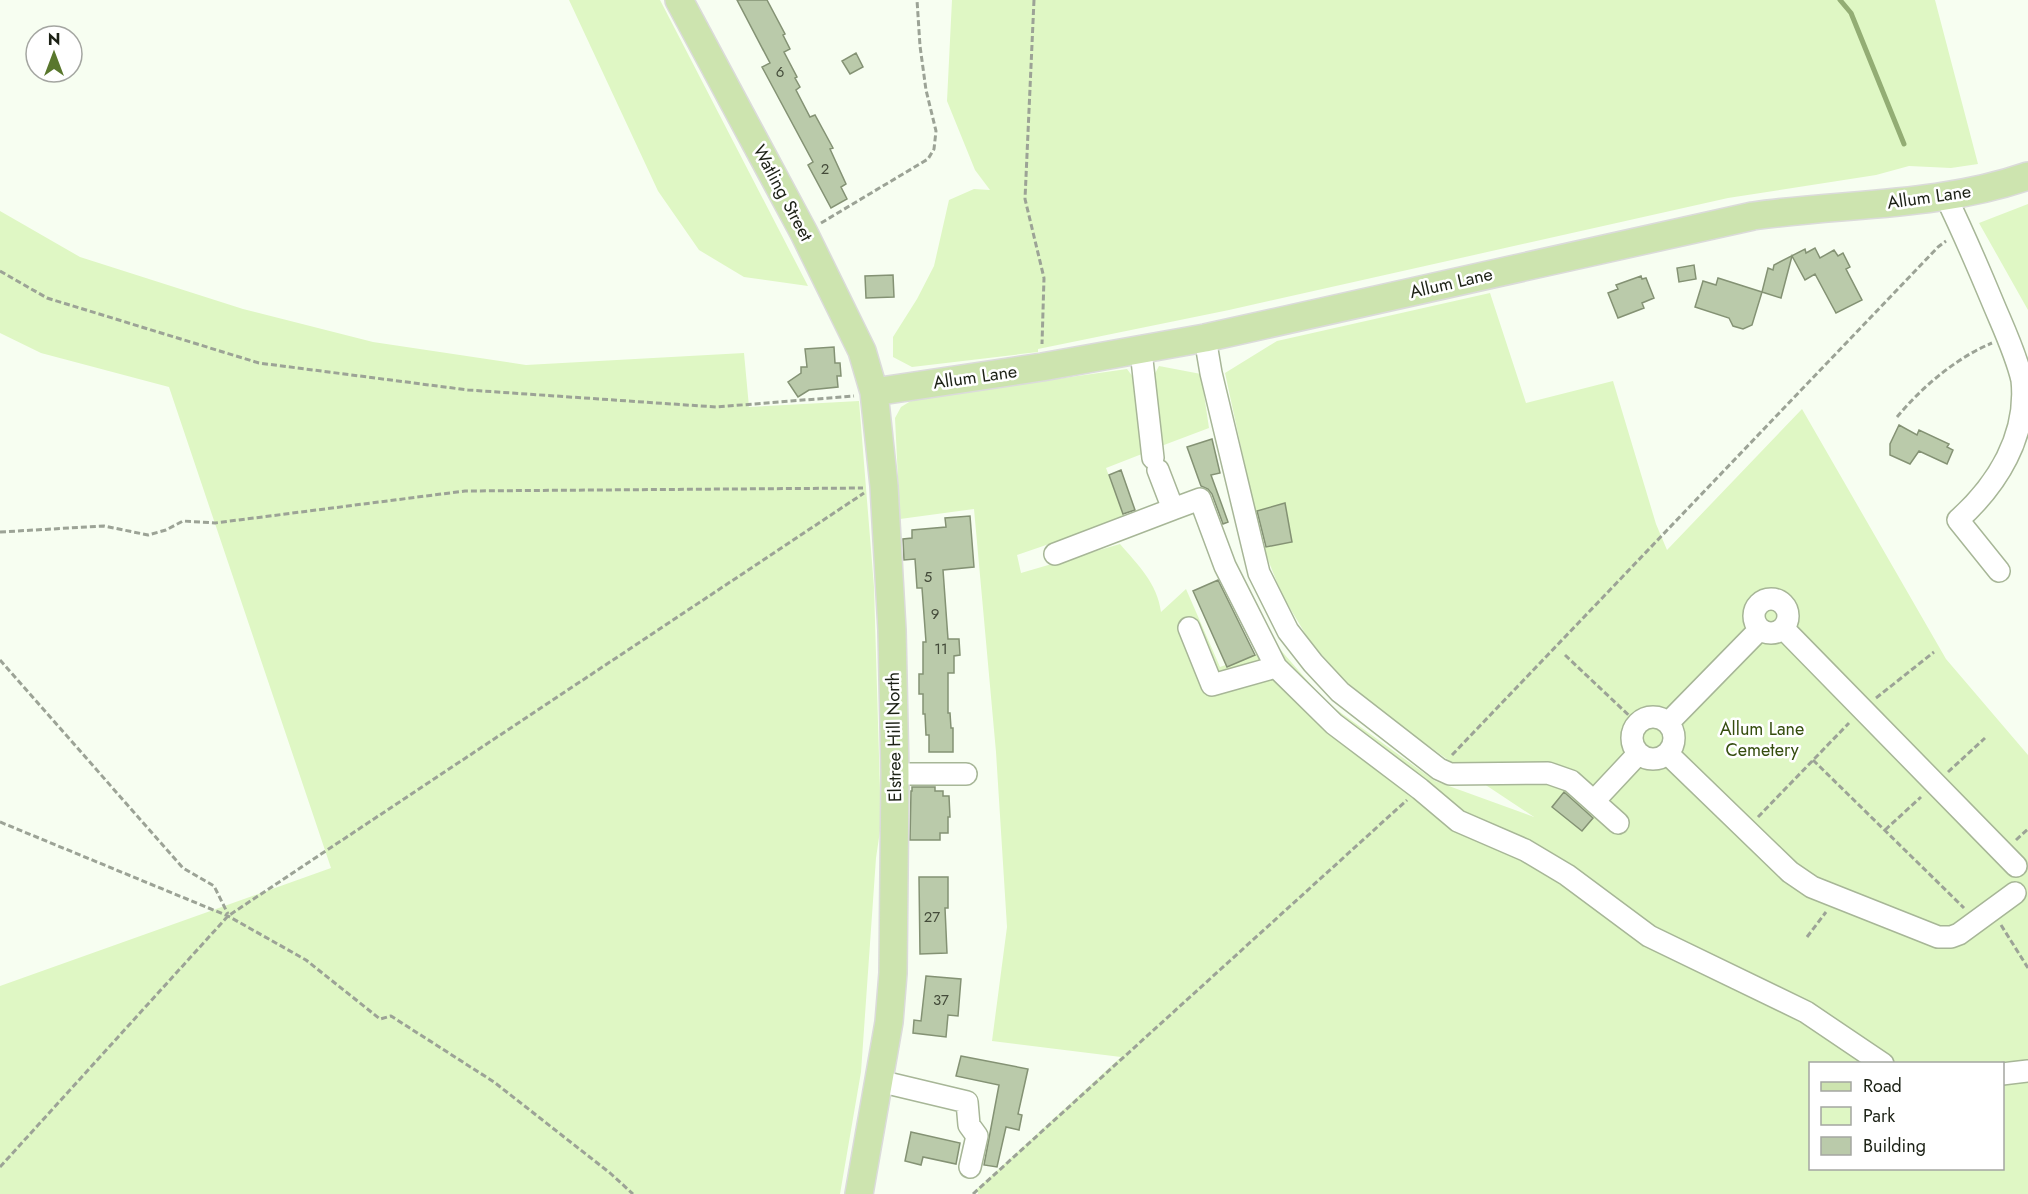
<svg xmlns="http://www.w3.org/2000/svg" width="2028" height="1194" viewBox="0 0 2028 1194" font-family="Jost,sans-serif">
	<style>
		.green { fill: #dff7c4; fill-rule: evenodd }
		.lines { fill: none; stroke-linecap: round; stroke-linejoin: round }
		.stream { stroke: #93ad74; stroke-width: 5 }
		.building { fill: #bacaaa; stroke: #849274; stroke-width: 1.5 }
		.minor-casing { stroke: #a7b697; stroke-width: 24 }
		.major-casing { stroke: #dbdbda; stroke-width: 30 }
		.path { stroke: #9ca396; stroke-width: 3; stroke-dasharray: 6 3; stroke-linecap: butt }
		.minor { stroke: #fff; stroke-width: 21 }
		.major { stroke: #cde4af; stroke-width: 27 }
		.labels { text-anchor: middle; stroke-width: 5; stroke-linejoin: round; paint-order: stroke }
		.number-label { font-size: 15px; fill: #444b3a }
		.street-label { font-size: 18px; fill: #1c2115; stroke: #fff }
		.park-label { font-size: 18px; fill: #354d0e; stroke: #fff }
	</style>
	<rect width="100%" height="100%" fill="#f7fef1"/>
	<!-- green -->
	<path class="green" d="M569,0H660L808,286L744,277L699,250L658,191Z
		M952,0H1935L1978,164L1951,168L1909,166L1876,175L1728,198L1229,310L1038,349V352L912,367L893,357V337L917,299L934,266L949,200L974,189L990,190L975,170L947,101Z
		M2028,204V310L1979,223Z
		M0,211L80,257L243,309L373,342L526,365L744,353L749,407L859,401L874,587L881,824L876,858L861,1072L840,1194H0V986L331,868L169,387L41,353L0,333Z
		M1490,293L1526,403L1613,381L1656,524L1667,550L1802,409L1946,659L2028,755V1194H978L977,1189L1121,1057L992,1041L1007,927L996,752L974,509L900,519L895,418L901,407L914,399L1127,369L1139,385L1147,452L1106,468L1125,518L1017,555L1021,573L1120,544C1138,565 1157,583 1161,612L1186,589L1220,667L1278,647L1326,702L1435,781L1534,817L1451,762L1383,713L1341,677L1309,640L1282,595L1263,547L1292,542L1285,504L1255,512L1225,373L1277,341ZM1810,1064H2002V1168H1810Z
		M1159,366L1201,374L1209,428L1156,448L1150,383Z"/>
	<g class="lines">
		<!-- stream -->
		<path class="stream" d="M1840,0L1851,13L1904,144"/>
	</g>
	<!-- building -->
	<path class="building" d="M737,0H767L785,34L783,35L790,49L784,52L797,77L795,78L800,87L796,90L810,117L815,115L833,148L830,149L846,184L841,187L847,199L831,208L808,165L813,162L762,67L770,63Z
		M856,53L863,67L850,74L842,61Z
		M1815,248L1820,258L1834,250L1838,256L1843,253L1850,267L1846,269L1862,300L1836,313L1815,274L1805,280L1792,256L1781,298L1762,292L1752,325L1743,329L1733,326L1729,318L1695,307L1703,281L1716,285L1718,278L1762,292L1768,268L1773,270L1774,265L1805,249L1806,253Z
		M1694,265L1696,279L1679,282L1677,268Z
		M893,275L894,297L866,298L865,276Z
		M1641,276L1642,279L1646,278L1654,298L1642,303L1644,308L1618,318L1608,293L1618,289L1616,285Z
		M834,347L835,363H840L841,376H837L838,387L809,390L798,397L788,382L801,373V367H807L805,349Z
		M1899,425L1917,435L1919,430L1949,444L1947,447L1953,450L1947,464L1919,451L1910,464L1890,455V444Z
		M1212,439L1220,473L1211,475L1228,522L1223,524L1212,494L1208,489L1201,486L1187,447Z
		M1121,470L1135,510L1123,514L1109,475Z
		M1285,503L1292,542L1266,547L1257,511Z
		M970,516L974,567L943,570L948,639H959L960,655L954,656V673H948V713H950L951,728H953V752H929V735H926L925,714H923V694H919V674H923V642H926L922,588H917L915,559L904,560L903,539L912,538V530L946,527L945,518Z
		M1218,580L1255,655L1227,667L1193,591Z
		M912,787H935V791H943V796H949L950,817H948V833H940V840H910L911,791H912Z
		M1564,792L1593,818L1582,831L1552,807Z
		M919,877H948V908H945L947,953L920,954Z
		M926,976L961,979L958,1016L948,1015L946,1037L913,1033L914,1020L921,1021Z
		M961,1056L1028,1069L1018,1114L1022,1115L1019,1130L1006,1127L997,1167L984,1165L999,1085L956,1076Z
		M911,1132L960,1143L956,1164L923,1157L921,1165L905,1161Z"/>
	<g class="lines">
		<defs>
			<path id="minor" d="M1946,197C1963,232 1978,267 1993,303C2003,327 2016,354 2022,380C2028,436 1997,485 1958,520L1999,571
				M1205,338L1211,373L1259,573L1288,631L1313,663L1340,692L1439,769L1450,774L1548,773L1571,781L1618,823
				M1141,351L1153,458
				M1173,509L1200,499L1225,566L1276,667L1334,724L1420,789L1458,821L1525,850L1567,875L1649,936L1806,1012L1883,1064
				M1055,554L1173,509L1158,470
				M1754 616a17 17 0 1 1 34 0a17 17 0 1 1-34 0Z
				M1189,628L1212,685L1276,667
				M1783,628L2016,866
				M1632 738a21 21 0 1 1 42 0a21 21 0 1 1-42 0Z
				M1668,723L1760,629
				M1668,754L1790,872L1812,887L1938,937H1951L1959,934L2015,893
				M895,774H966
				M1594,801L1638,754
				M2002,1074L2028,1071
				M879,1081L967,1102L969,1125L977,1136L970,1167"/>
			<path id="major" d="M679,0L804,233L862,351L874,392L884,486L892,630L895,774L893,973L889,1022L859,1194
				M874,392L1042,367L1205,338L1753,216C1845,203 1939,207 2028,176"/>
		</defs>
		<!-- minor casing -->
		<use href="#minor" class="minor-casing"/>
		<!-- major casing -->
		<use href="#major" class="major-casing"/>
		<!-- path -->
		<path class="path" d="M1034,0L1025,199L1044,278L1042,344
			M821,223L928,159L934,149L936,131L926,90L920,46L917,0
			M0,271L47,298L259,363L468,390L716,407L854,396
			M1897,417C1922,387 1956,358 1992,343
			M0,532L104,526L148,535L166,530L183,521L215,523L465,491L863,488
			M1565,655L1637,723
			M0,660L183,868L214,886L228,914
			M1876,698L1934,652
			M1452,755L1938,247L1946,241
			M1813,760L1964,908
			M1948,772L1985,738
			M1758,817L1849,723
			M0,822L228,916L306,960L380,1019L391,1016L494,1082L610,1173L633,1194
			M1885,830L1921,797
			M2016,840L2028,829
			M2001,925L2028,968
			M1807,937L1826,912
			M0,1167L228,916L864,493
			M973,1194L1407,800"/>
		<!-- minor -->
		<use href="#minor" class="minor"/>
		<!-- major -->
		<use href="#major" class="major"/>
	</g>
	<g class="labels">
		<!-- number labels -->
		<g class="number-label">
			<text x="780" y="77">6</text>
			<text x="825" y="174">2</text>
			<text x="928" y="582">5</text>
			<text x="935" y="619">9</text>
			<text x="941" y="654">11</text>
			<text x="932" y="922">27</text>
			<text x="941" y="1005">37</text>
		</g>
		<!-- street labels -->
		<g class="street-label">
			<text transform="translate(783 193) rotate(62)" y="6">Watling Street</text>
			<text transform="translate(1929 197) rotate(-8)" y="6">Allum Lane</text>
			<text transform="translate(1451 283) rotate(-13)" y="6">Allum Lane</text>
			<text transform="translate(975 377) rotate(-8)" y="6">Allum Lane</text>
			<text transform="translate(894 737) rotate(-91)" y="6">Elstree Hill North</text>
		</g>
		<!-- park labels -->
		<g class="park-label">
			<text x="1762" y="735">Allum Lane<tspan x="1762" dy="21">Cemetery</tspan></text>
		</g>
	</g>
	<!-- legend -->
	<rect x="1809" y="1062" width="195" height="108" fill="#ffffff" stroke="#a4a6a1" stroke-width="1.5"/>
	<rect x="1821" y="1082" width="30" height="9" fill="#cde4af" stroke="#a4a6a1" stroke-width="1.5"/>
	<text x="1863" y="1092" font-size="18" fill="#1c2115">Road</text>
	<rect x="1821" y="1107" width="30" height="18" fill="#dff7c4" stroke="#a4a6a1" stroke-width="1.5"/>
	<text x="1863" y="1122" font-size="18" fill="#1c2115">Park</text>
	<rect x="1821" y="1137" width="30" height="18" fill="#bacaaa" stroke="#a4a6a1" stroke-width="1.5"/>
	<text x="1863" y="1152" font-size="18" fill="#1c2115">Building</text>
	<!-- north arrow -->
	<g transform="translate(54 54)"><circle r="28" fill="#ffffff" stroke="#a4a6a1" stroke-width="1.5"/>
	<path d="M0-4.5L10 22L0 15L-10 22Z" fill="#59772d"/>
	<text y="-9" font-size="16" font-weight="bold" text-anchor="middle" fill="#1c2115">N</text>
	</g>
</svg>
